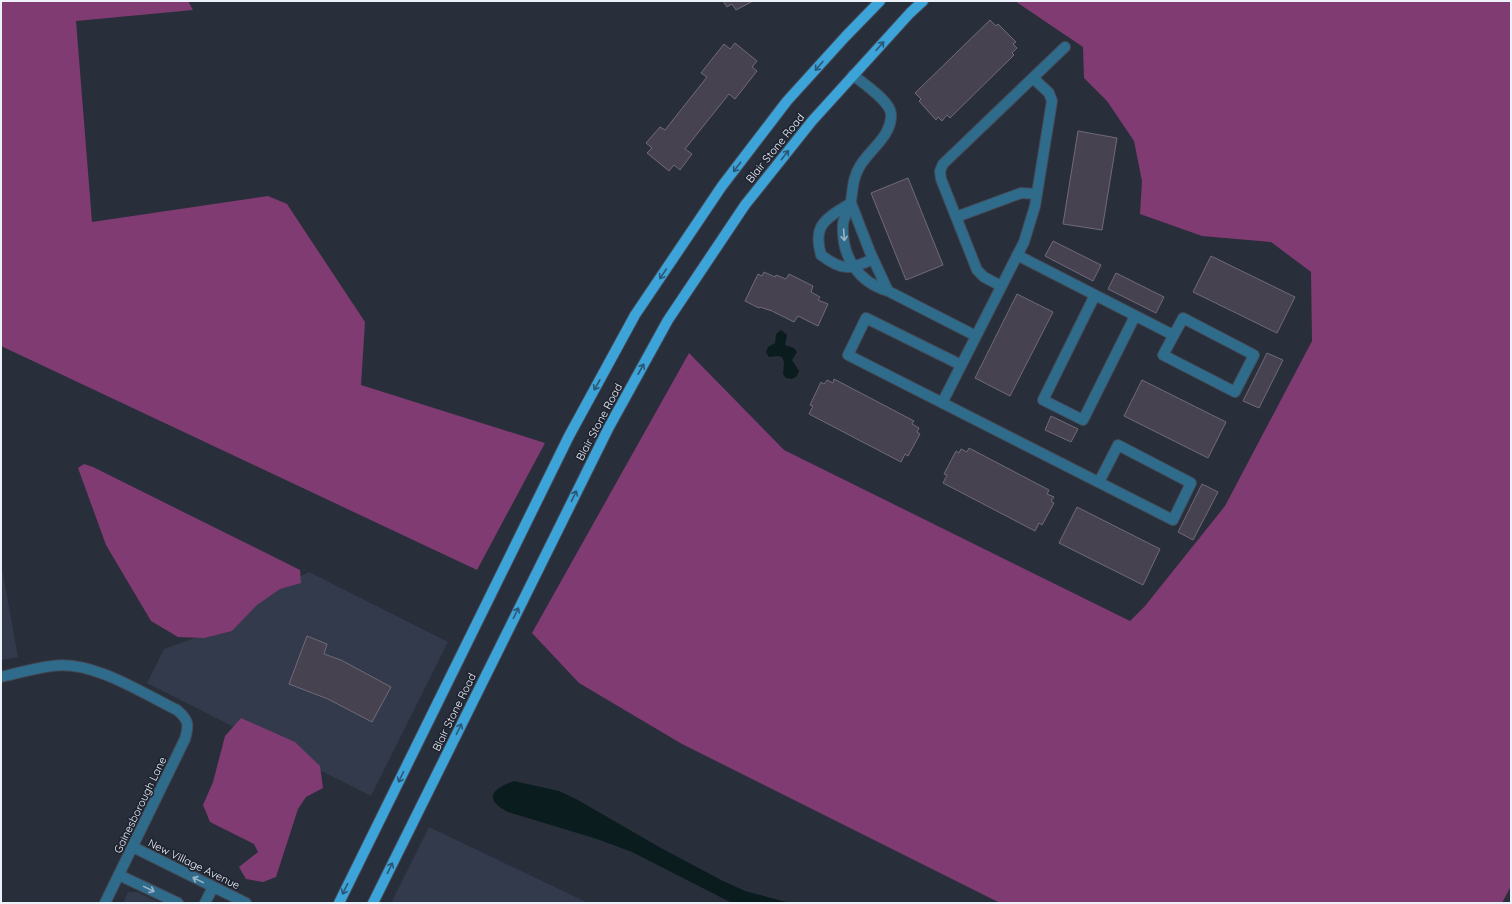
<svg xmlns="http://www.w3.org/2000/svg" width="1512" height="904" viewBox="0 0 1512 904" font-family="Quicksand,sans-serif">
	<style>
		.built { fill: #323a4c }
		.forest { fill: #7f3b72 }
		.water { fill: #0a1c1d }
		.building { fill: #474250; stroke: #706a7a }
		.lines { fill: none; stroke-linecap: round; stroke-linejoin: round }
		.minor-casing { stroke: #444956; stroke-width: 12 }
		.major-casing { stroke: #444956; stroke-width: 12 }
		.minor { stroke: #2f6b8b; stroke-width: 10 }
		.major { stroke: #3da4d9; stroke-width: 10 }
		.oneway { stroke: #2b5774 }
		.oneway2 { stroke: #98b5c8 }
		.labels { text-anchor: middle; stroke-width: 3.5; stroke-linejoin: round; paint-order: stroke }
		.street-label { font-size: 11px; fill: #edf1fa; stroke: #1f2431 }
	</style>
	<rect width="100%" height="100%" fill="#292e3b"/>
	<!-- built -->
	<path class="built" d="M1,563L18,657L1,660Z
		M309,572L448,642L371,796L147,683L164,649L239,622L262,595Z
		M429,827L588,903H391Z
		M128,892H137L160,903H123Z"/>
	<!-- forest -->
	<path class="forest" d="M1,1H188L193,10L76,21L92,222L268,196L287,204L365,322L361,385L545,443L477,570L1,346Z
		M1015,1H1511V886L1502,903H1000L682,744L579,683L532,633L689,353L784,450L1130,621L1145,606L1225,506L1312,341L1311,272L1271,242L1202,236L1140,214L1142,181L1134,141L1107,101L1084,78L1083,47Z
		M84,464L93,467L300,570L301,583L280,589L257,605L232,631L204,638L178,637L151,621L106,545L78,468Z
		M241,718L295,742L320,766L323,788L306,797L298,809L276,877L263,882L246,879L239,867L258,852L254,844L210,822L203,805L213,782L225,736Z"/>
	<!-- water -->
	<path class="water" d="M781,330L787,335L785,345L794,348L797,352L792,360L799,371L797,376L792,379L786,378L783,374L784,362L782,357L778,356L769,357L766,352L768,347L775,343L776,334Z
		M514,781L559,791L576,799L661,848L723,881L745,891L790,903H732L632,852L597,839L508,812C482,798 493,789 514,781Z"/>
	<!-- building -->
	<path class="building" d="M723,1H753L736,10L732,4L727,7Z
		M990,20L996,26L998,24L1016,42L1013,44L1017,48L1012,53L1014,55L950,118L947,115L942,121L938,117L936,120L919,101L921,99L915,93Z
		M735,43L757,61L752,67L757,71L735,99L729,94L685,149L692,154L680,170L674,165L669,171L647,153L652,148L646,143L660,127L665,130L707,77L701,73L724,44L730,49Z
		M1078,131L1117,138L1102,230L1063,224Z
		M908,178L943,265L906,280L871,193Z
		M1053,241L1101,265L1093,281L1045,256Z
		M1211,256L1295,297L1277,333L1193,292Z
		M764,272L775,277L776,275L786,279L789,274L813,286L811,292L820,297L818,300L828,304L818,326L798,316L794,322L772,311L760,307L759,308L745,301L758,274L762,276Z
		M1116,273L1164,297L1156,313L1108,289Z
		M1017,294L1053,312L1010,396L975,378Z
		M1267,353L1283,360L1259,408L1243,401Z
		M834,379L914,421L912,424L919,428L917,432L920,434L908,456L905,454L901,462L809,414L813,406L810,405L821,382L824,384L827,380L833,383Z
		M1142,380L1226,422L1208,458L1124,416Z
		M1051,416L1078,429L1071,442L1045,430Z
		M969,448L1049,490L1047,494L1054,497L1051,501L1054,503L1042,525L1039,523L1035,531L943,483L947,475L944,474L956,451L959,453L961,449L967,452Z
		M1202,484L1218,492L1193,540L1178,532Z
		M1077,507L1160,549L1143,585L1059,543Z
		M307,636L327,644L324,654L341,660L391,687L372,722L328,699L289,684Z"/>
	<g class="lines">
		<defs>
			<path id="minor" d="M851,203L870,252L888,291C858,282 841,256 843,224C844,216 850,209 851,201C853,188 853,177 860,166C870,149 892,136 891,114C890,101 864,84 853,75
				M851,203C827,218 812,224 821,255C842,271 850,270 873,259
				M956,217L1021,193L1037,194
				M1017,255L1173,335
				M1001,286L984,277L977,270L941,179L940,171L943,164L1065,47
				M888,291L976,336
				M1095,295L1043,400L1083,420L1135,316
				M1183,318L1254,355L1235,392L1163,355Z
				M961,365L866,318L848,355L1173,520L1191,483L1118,445L1099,482
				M942,403L1024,242L1035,206L1052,101L1049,93L1033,78
				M1,677C18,673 35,668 52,666C93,660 142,693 177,710C189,720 189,725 185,739L105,903
				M133,847L246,903
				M119,875L178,903
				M205,903L213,887"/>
			<path id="major" d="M339,903L569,436L635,315L722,186L787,101L845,37L880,1
				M373,903L609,427L668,320L745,205L812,121L910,13L923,1"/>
		</defs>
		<!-- minor casing -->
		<use href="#minor" class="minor-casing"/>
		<!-- major casing -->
		<use href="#major" class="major-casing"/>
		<!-- minor -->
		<use href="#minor" class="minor"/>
		<!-- major -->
		<use href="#major" class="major"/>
	</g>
	<!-- one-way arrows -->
	<defs><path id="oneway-shaft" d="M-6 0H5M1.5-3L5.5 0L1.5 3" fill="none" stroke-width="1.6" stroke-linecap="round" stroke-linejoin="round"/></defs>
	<g class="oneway">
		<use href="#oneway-shaft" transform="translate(880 46) rotate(-48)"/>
		<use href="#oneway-shaft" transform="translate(819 66) rotate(131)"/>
		<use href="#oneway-shaft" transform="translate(785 155) rotate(-52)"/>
		<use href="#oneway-shaft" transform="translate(737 167) rotate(127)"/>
		<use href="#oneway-shaft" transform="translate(663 274) rotate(124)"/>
		<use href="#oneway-shaft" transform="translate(641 369) rotate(-61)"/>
		<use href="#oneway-shaft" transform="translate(597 385) rotate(119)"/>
		<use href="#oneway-shaft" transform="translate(574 496) rotate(-64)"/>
		<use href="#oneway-shaft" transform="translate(516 613) rotate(-64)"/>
		<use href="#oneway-shaft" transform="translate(459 729) rotate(-64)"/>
		<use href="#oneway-shaft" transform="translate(401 777) rotate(116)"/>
		<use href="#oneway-shaft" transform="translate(390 868) rotate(-64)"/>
		<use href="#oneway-shaft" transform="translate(345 889) rotate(116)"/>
	</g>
	<g class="oneway2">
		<use href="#oneway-shaft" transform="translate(844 235) rotate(86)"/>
		<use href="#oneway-shaft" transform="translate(198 880) rotate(-154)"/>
		<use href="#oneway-shaft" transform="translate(149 889) rotate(26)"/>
	</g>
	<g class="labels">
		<!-- street labels -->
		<g class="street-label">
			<text transform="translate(775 148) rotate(-51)" y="4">Blair Stone Road</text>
			<text transform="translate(599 422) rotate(-62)" y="4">Blair Stone Road</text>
			<text transform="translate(454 712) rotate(-64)" y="4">Blair Stone Road</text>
			<text transform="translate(140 805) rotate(-64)" y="4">Gainesborough Lane</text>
			<text transform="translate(194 864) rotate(26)" y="4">New Village Avenue</text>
		</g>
	</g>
	<!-- border -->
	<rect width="1512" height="904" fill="none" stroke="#edf1fa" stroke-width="4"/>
</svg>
